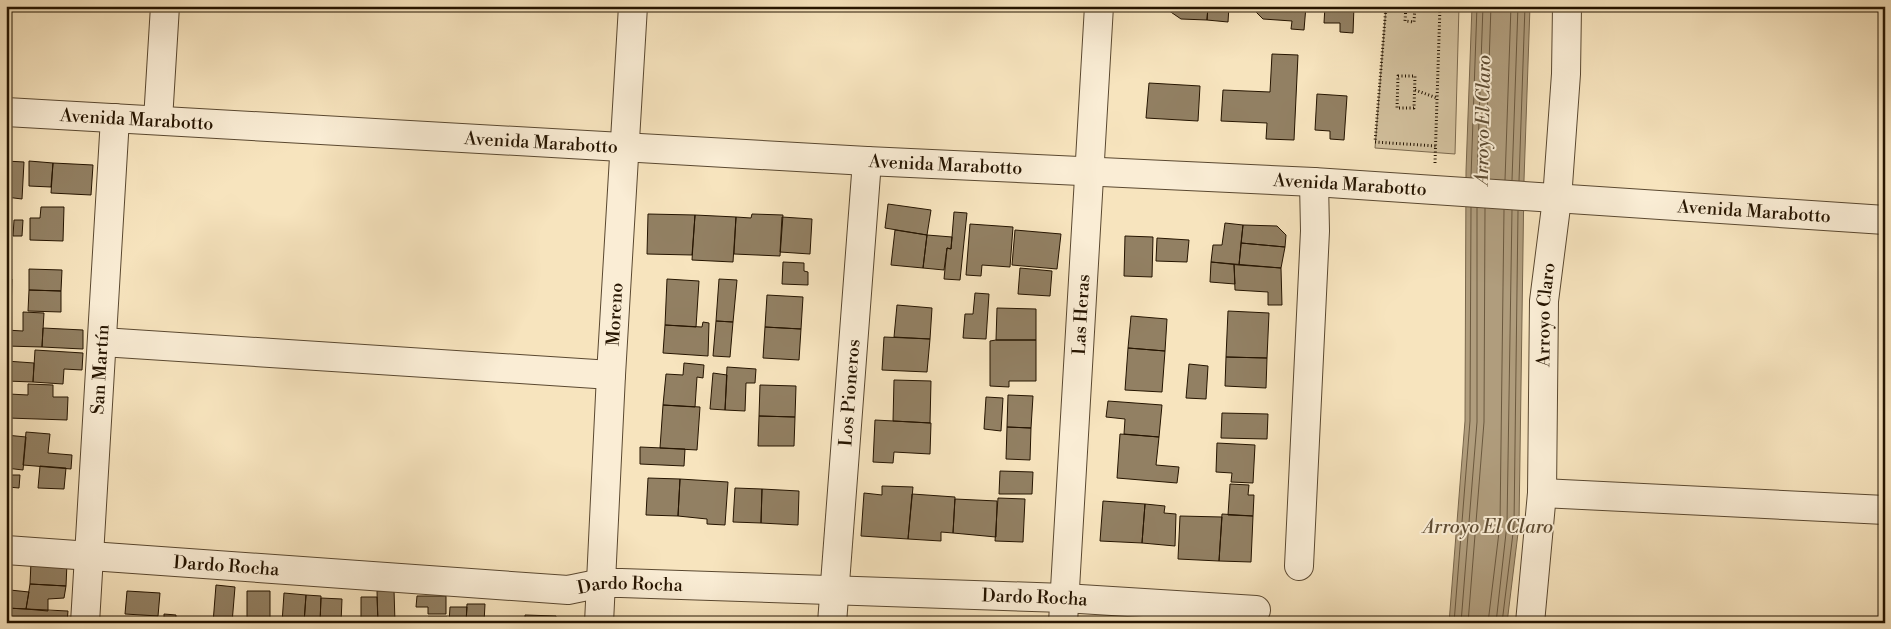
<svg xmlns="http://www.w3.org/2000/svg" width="1891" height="629" viewBox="0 0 1891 629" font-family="'Libre Bodoni',serif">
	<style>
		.green { fill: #d3c19e; stroke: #7c6a4f }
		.water { fill: #b09d7d; stroke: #78664b }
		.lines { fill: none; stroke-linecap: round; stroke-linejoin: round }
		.shore { stroke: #6a583e; stroke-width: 1 }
		.building { fill: #928063; stroke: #251400 }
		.minor-casing { stroke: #5a4830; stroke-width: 30 }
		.path { stroke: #251400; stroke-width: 3; stroke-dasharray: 1 2.5; stroke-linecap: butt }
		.minor { stroke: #faedd5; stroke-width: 28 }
		.labels { text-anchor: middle; stroke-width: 4; stroke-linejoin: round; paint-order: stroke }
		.street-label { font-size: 18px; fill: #251400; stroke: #faedd5 }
		.water-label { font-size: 19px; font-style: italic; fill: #5d4b32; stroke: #faedd5 }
	</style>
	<rect width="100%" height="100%" fill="#f7e4be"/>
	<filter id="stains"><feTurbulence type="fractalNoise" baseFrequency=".004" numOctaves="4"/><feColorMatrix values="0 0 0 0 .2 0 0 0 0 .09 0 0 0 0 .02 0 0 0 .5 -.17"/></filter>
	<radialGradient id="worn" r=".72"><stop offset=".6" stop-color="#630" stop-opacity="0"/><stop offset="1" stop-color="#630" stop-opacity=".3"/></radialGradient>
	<!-- green -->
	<path class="green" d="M1386,6H1459L1455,154L1375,148Z"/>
	<!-- water -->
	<path class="water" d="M1472,6H1530L1524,180L1519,525L1507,623H1449L1465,421L1466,171Z"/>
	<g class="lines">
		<!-- shore -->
		<path class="shore" d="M1471,177L1477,6
			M1477,178L1483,6
			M1485,178L1491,6
			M1505,180L1511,6
			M1512,180L1518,6
			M1519,181L1525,6
			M1454,623L1470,421L1471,207
			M1461,623L1477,422V208
			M1468,623L1484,422L1485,208
			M1488,623L1500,524L1504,210
			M1496,623L1507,524L1512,210
			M1502,623L1514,525L1518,211"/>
	</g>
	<!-- building -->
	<path class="building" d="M1162,6H1208L1207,20L1181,19Z
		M1208,6H1229L1228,22L1207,20Z
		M1250,6H1306L1304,30L1291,29L1292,21L1263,19Z
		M1325,6H1354L1353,33L1340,32V23H1324Z
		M1272,54L1298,55L1294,140L1266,139L1267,123L1221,121L1223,90L1270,92Z
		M1149,83L1200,86L1198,121L1146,118Z
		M1317,94L1347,96L1344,140L1330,139V131L1315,130Z
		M6,161L24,162L22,199L6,197Z
		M29,161L53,163L51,187L29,186Z
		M53,163L93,165L91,195L51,193Z
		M888,204L931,210L927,235L885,228Z
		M41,207H64L63,241L30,240V218H40Z
		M954,212L967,213L960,280L944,279L947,248L951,249Z
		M648,214L695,215L692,255L647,254Z
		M752,214L783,215L780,256L734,254L736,217L751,218Z
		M695,215L736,217L733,262L692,260Z
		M782,217L812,219L810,254L780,252Z
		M14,220H23L22,236H13Z
		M1225,223L1243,225L1239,265L1211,262L1213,245H1222Z
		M970,224L1013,227L1010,267L982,265L981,276L966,275Z
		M1243,225L1277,226L1286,235L1285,247L1241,243Z
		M895,230L927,235L923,268L891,265Z
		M1015,230L1061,234L1057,269L1012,265Z
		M927,235L952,237L951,249L947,248L944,270L923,268Z
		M1125,236L1153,237L1152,277L1124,276Z
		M1157,238L1189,240L1187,262L1156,261Z
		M1241,243L1285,247L1281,268L1239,265Z
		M783,262L804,263V271L808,272V285L782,284Z
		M1211,262L1234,264L1235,284L1210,282Z
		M1234,264L1281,268L1282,305H1268V292L1235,290Z
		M1020,268L1052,271L1050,296L1018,294Z
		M29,269L62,270L61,291L29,290Z
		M6,279H12L11,313H6Z
		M667,279L699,281L696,327L665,325Z
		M719,279L737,280L733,322L716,321Z
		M29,290L61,291V312L28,311Z
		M975,293L989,294L986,339L963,338L965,314H973Z
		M767,295L803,297L801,329L765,327Z
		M897,305L932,308L930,339L894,337Z
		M997,308L1036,309V340H996Z
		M1228,311L1269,313L1267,358L1226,357Z
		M23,312L44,313L42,347L6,346V330L23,331Z
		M1131,316L1167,319L1165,351L1128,348Z
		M716,321L733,322L730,357L713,356Z
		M703,322L709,323L708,356L663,353L665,325L702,327Z
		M765,327L801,329L799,360L763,358Z
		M43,328L83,330V349L42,347Z
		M884,337L930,339L927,372L882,370Z
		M996,340H1036V381H1009V387L990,386V341Z
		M1128,348L1165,351L1162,392L1125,390Z
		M35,350L83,353L82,370L64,369L63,384L33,382Z
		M1226,357L1267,358L1266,388L1225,386Z
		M6,361L34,363L33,382L6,381Z
		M684,363L704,365L703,378L697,377L695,407L663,405L666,374L683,375Z
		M1189,364L1208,366L1206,399L1186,398Z
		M727,367L756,369L755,383H746L745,411L725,410Z
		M713,373L727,375L725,410L710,409Z
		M894,380L931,381L930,423L893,421Z
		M28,384L53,385V397H68L67,420L8,418L9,394L28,395Z
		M760,385L796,386L795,417L759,416Z
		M1008,395L1033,396L1031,428L1007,427Z
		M986,397L1003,398L1001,431L984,429Z
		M1108,401L1162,405L1159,437L1124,434L1125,419L1106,417Z
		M663,405L700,407L697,450L660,448Z
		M1222,413L1268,414L1267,439L1221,438Z
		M759,416L795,417L794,446H758Z
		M875,420L931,423L930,454L894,452L893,463L873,462Z
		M1007,427L1031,428L1030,460L1006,459Z
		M26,432L50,434L48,453L72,455L71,469L23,465Z
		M1120,434L1159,437L1156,465L1179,467L1177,483L1117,478Z
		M6,435L26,437L23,470L6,468Z
		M1217,443L1255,445L1253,483L1231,482L1232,473L1216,472Z
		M640,447L685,449L684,466L640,464Z
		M40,466L66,468L64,489L38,488Z
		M1000,471L1033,472L1032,494H999Z
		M9,475H20L19,488L8,487Z
		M648,478L680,479L678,516L646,515Z
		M680,479L728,482L725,525L707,524V519L678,516Z
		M1230,484L1249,485L1248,495H1254L1253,516L1228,515Z
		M882,486L913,487L908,539L861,536L864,493L882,495Z
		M735,488L762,489L761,523L733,522Z
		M762,489L799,491L798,525L761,523Z
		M912,494L955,497L953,533L941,532V541L908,539Z
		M998,498L1025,499L1023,542L995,541Z
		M955,499L997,501L996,537L953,533Z
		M1103,501L1145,504L1142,543L1100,541Z
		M1145,504L1165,506L1164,513L1176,514L1175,546L1142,543Z
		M1222,514L1253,516L1251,562L1219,561Z
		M1180,516L1222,517L1219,561L1178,559Z
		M6,559H11L10,590L29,592L26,609L6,608Z
		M31,562L67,563L66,586L30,584Z
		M30,584L66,586L64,598L48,599V611L26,609Z
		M216,585L235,587L232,623H213Z
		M394,590L395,623H378L377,591Z
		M127,591L160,593L158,616L125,614Z
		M247,591H270V623H247Z
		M284,593L306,595L304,623H282Z
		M306,595L321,596L320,623H304Z
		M417,596H446V614H428V607H416Z
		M361,597H377L378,623H361Z
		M321,598L342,599L341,623H320Z
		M467,604H485L484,623H466Z
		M450,607H467L466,623H449Z
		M6,608L68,611L67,623H6Z
		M164,614L176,615V623H164Z
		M525,615L556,616V623H525Z
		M428,617H447V623H428Z
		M411,620H422V623H411Z"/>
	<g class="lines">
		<defs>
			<g id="minor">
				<path id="s1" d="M6,112L867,161L1314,182L1885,220"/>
				<path d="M158,120L165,6"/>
				<path d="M102,342L611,375"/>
				<path d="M1542,493L1885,510"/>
				<path id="s2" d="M6,550L568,590L602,583H621L1064,598L1256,610"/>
				<path d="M1299,566L1315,231L1314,182"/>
				<path id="s3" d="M85,623L115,118"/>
				<path id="s4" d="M599,623L611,375L633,6"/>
				<path id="s5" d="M832,623L867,161"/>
				<path id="s6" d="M1063,623L1099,6"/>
				<path id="s7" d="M1530,623L1542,493L1544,301L1557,199L1566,74L1567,6"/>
			</g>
		</defs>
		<!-- minor casing -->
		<use href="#minor" class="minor-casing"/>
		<!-- path -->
		<path class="path" d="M1386,6L1375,142L1436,146
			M1406,6L1405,21L1414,22L1415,6
			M1398,76H1415L1414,108H1397Z
			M1415,90L1437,98
			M1435,163L1440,6"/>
		<!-- minor -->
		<use href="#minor" class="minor"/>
	</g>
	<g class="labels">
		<!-- street labels -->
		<g class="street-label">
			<text dy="6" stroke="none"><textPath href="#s1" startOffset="131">Avenida Marabotto</textPath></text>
			<text dy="6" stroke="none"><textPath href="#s1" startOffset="536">Avenida Marabotto</textPath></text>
			<text dy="6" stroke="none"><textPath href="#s1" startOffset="941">Avenida Marabotto</textPath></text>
			<text dy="6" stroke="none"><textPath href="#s1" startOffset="1346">Avenida Marabotto</textPath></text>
			<text dy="6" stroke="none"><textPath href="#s1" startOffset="1751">Avenida Marabotto</textPath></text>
			<text dy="6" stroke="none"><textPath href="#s4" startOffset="309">Moreno</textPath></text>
			<text dy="6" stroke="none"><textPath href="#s7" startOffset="309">Arroyo Claro</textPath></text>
			<text dy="6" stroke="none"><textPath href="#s6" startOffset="309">Las Heras</textPath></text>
			<text dy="6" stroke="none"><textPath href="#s3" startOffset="254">San Martín</textPath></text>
			<text dy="6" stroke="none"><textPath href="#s5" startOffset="231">Los Pioneros</textPath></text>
			<text dy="6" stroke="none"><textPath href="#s2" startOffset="221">Dardo Rocha</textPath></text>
			<text dy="6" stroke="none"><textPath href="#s2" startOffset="626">Dardo Rocha</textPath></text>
			<text dy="6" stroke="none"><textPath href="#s2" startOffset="1031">Dardo Rocha</textPath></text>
		</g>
		<!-- water labels -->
		<g class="water-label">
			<text transform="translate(1482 120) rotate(-89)" y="7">Arroyo El Claro</text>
			<text x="1488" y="533">Arroyo El Claro</text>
		</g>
	</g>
	<!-- margin -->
	<rect width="1891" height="629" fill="none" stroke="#f7e4be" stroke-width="25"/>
	<rect x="8" y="8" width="1876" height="614" fill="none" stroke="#251400" stroke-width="2.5"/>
	<rect x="12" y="12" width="1866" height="604" fill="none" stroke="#251400"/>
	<rect width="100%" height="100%" filter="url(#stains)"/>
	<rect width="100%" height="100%" fill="url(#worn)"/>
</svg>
